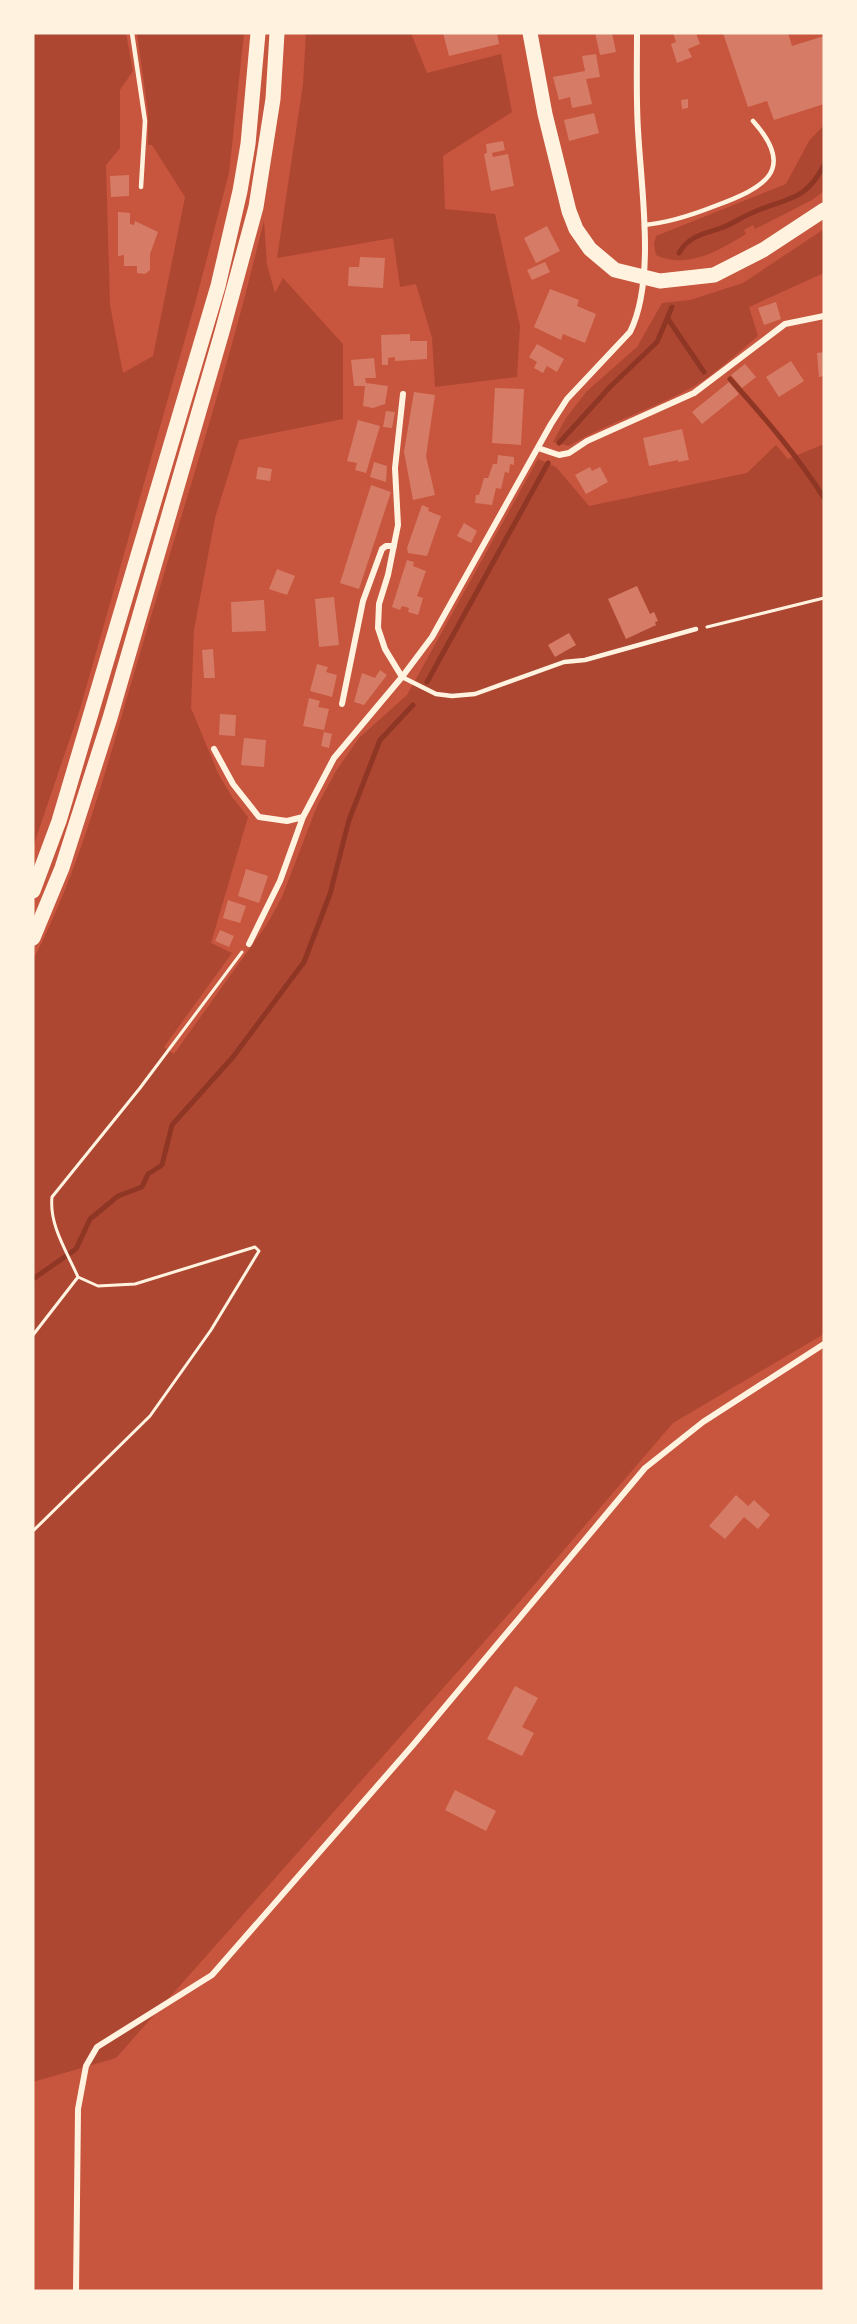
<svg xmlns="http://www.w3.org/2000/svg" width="857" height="2324" viewBox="0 0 857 2324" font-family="'Noto Serif',serif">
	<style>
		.green { fill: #ae4732 }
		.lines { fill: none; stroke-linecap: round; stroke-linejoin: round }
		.stream { stroke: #8f3625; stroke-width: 5 }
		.building { fill: #d67c66 }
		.path { stroke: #fff3e0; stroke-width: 3 }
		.service { stroke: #fff3e0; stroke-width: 4.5 }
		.minor { stroke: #fff3e0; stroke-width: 6 }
		.primary { stroke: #fff3e0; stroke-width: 15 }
	</style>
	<rect width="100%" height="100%" fill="#c8553d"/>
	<!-- green -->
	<path class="green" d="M33,33H126L133,71L120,90V148L106,165L110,305L123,373L153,356L185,197L152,145H148V113L137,33H244L229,173L196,300L80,709L33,847Z
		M306,33H411L427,73L501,54L512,112L443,156L445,209L495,214L520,326L517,377L435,387L432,338L416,284L400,287L393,238L277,258L303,84Z
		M824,125V191L812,200L755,229L753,225L744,230L746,234C720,250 687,270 656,255L654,244L656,236L786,184L809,141Z
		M264,220L267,265L275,293L283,278L343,344V419L239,440L215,518L194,630L191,708L218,773L232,797L248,817L211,943L232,953L164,1047L174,1054L267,924L282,897L317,806L336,771L359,738L407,695L538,459L556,467L589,506L747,473L776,445L788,459L824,444V1334L673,1423L521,1600L116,2058L33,2082V960C84,862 111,750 143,643C185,503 230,363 264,220Z
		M824,229V273L749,307L758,336C737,353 714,376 689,389C650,410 607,423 569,446L553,442L566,418L587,391L637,347L662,303L690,300L743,283Z"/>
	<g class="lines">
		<!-- stream -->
		<path class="stream" d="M679,253C688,236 704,234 721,228C733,224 743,216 754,212C788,197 805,202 824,165
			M668,319L704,372
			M730,379C764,417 797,455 824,498
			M559,443L610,387L657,342L672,307
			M427,682L548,463
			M33,1279L76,1249L90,1219L118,1196L142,1187L148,1174L162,1165L172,1125L233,1057L304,962L330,894L349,820L380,740L413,705"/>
	</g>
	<!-- building -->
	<path class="building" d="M443,33H497L499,44L449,56Z
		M595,33H612L616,52L600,55Z
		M673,33H696L700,44L688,49L692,57L677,63L671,44L676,42Z
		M723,33H788L792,46L824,36V104L774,120L767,101L748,107Z
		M596,54L600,77L586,79L592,104L572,108L570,97L559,100L553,77L585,71L582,56Z
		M688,99V108L682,109L681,100Z
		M594,113L599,133L569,141L564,120Z
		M503,141L505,150L492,153L493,157L508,154L514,186L491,191L484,154L487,153L486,144Z
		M129,175V196L111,197L110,176Z
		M118,212L130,213V224L134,225L135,221L158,232L150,254V270L145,274L137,273V266H124V255L118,256Z
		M547,226L560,251L536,263L524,238Z
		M360,257L385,258L383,288L348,286L349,267H359Z
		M545,262L550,272L532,280L527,270Z
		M550,289L579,300L577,306L596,314L585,343L563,334L561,340L534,327Z
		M776,302L781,319L764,325L758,308Z
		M410,334V341H427V359L395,361V357L388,358V365H382L381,335Z
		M537,344L564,359L557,372L547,366L543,373L534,368L537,362L529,357Z
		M824,352V376L819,377L817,353Z
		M374,358L376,378H365L366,383L388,386L385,404L373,408L363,406L365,386H354L351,360Z
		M791,361L804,381L779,397L766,377Z
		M745,364L756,377L742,388L731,375Z
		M729,382L739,394L702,424L692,412Z
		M495,388L524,389L521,445L492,443Z
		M414,392L435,395L426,456L435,495L413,500L404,452Z
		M386,411L395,412L392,428L383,427Z
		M358,420L380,426L366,473L355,470L357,463L347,461Z
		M682,429L689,460L678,462V460L649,466L643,438Z
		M498,455L514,457V465L510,464L509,473L505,472L501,489L496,488L492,505L475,503L476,495H479L484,478H488L493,464H497Z
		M374,462L387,466L386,482L370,477Z
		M258,467L272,469L270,481L256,479Z
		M590,467L592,471L600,467L608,482L586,494L575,475Z
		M371,485L391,492L359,589L340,583Z
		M422,505L429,508L428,511L441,516L427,556L408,553L407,548Z
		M464,523L477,531L471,543L457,536Z
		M407,560L414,562L413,566L426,571L417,596L423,598L418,615L408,612L409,608L402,606L400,610L392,607Z
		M277,569L295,576L287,595L269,589Z
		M637,586L650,614L654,612L658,621L655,622L656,625L626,639L608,599Z
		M334,597L339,645L319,647L315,599Z
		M264,600L266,631L232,632L231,602Z
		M569,633L576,645L555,657L548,645Z
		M213,649L215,678H204L202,650Z
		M317,664L328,667L326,672L337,675L332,697L310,691Z
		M380,670L387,675L364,705L354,702L362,673L375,678Z
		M309,698L320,701L318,707L329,709L324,730L303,726Z
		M220,714L236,715L235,736L219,735Z
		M324,732L332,734L329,748L321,746Z
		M244,738L266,740L264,767L241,765Z
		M246,869L268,876L259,903L238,896Z
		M228,900L246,906L240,923L223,918Z
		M220,930L234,936L229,947L215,941Z
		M736,1495L748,1506L754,1500L770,1515L758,1529L744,1517L725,1539L709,1526Z
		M515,1686L538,1698L522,1727L534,1733L522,1756L487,1739Z
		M455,1790L496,1811L486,1831L445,1810Z"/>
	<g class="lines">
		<!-- path -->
		<path class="path" d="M707,627L824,598
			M33,1335L78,1277
			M33,1531L150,1416L211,1330L259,1251L255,1247L135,1284L98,1286L78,1277C67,1252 49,1225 52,1197L140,1088L242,952"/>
		<!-- service -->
		<path class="service" d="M132,33L145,121L141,187
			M644,225C669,223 692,215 715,206C763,188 798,171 753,121
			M402,677L436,694L452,696L475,694L564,662L585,660L696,629"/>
		<!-- minor -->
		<path class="minor" d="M538,448L559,455L569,453L587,441L694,393L785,324L824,316
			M402,677L385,649L378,628L379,604L388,575L398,525L395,468L403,394
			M342,704L363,601L382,549L386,546H394
			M214,749L233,784L259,817L287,821L303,817
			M249,944L280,881L303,817L334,758L402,677L432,637L551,424L567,399L630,332C656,280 641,188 638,130C636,98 637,65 637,33
			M76,2291L78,2109L86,2066L97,2047L212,1975L413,1745L645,1468L703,1422L824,1344"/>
		<!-- primary -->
		<path class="primary" d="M530,33L545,114L569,211L576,229L590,249L615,270L660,281L714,275L763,250L824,210
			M33,891L59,821L218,286L240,191L248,144L258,33
			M33,938L62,868L110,718L222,332L256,207L273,99L277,33"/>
	</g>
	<!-- border -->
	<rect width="857" height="2324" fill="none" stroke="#fff3e0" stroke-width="69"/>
</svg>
